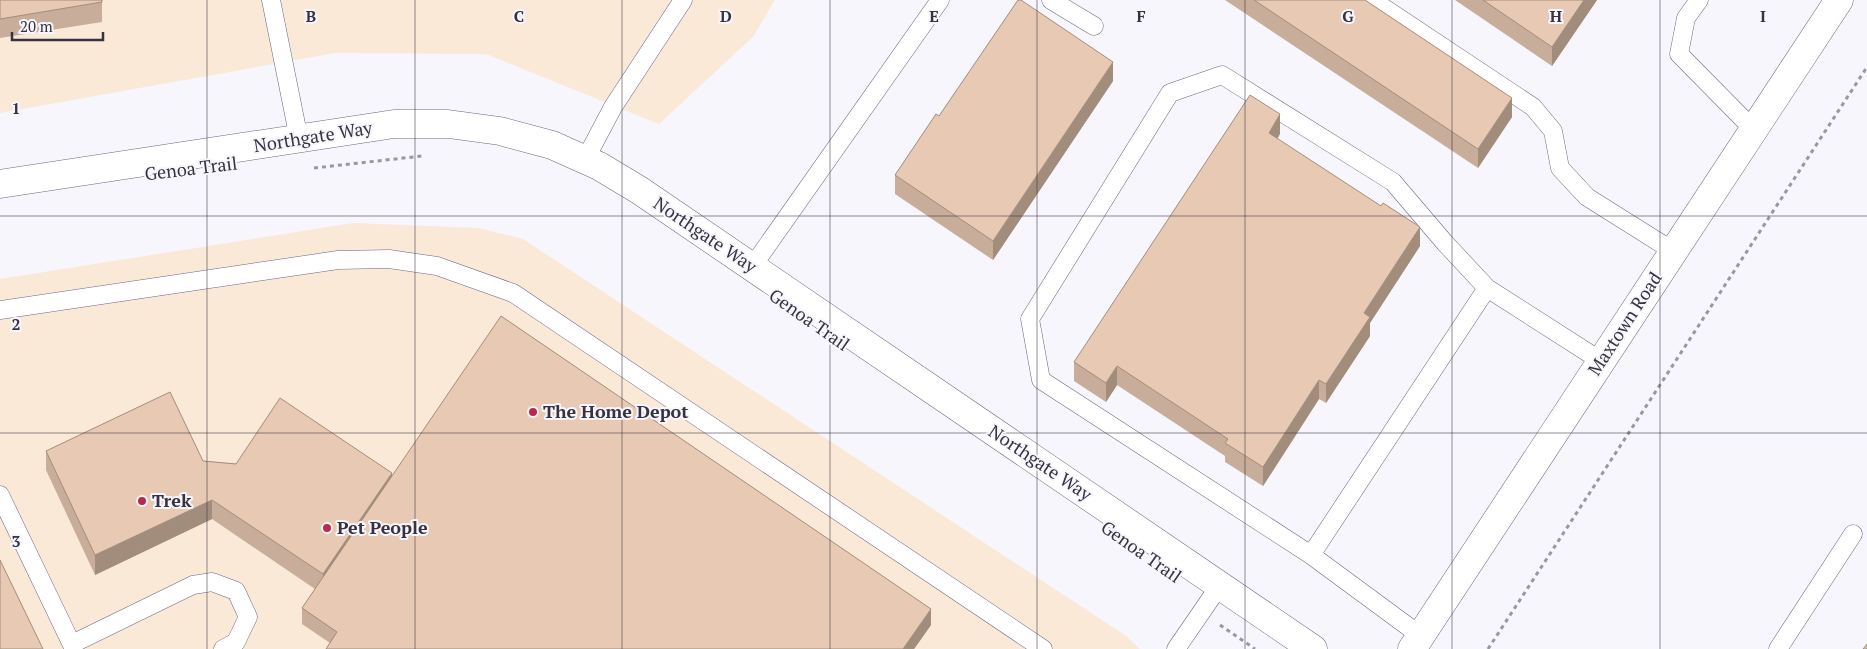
<svg xmlns="http://www.w3.org/2000/svg" width="1867" height="649" viewBox="0 0 1867 649" font-family="'PT Serif',serif">
	<style>
		.commercial { fill: #fbe9d8 }
		.lines { fill: none; stroke-linecap: round; stroke-linejoin: round }
		.lane-casing { stroke: #6d6684; stroke-width: 19 }
		.street-casing { stroke: #6d6684; stroke-width: 29 }
		.primary-casing { stroke: #6d6684; stroke-width: 29 }
		.path { stroke: #9997a1; stroke-width: 3; stroke-dasharray: 4 4; stroke-linecap: butt }
		.lane { stroke: #fff; stroke-width: 18 }
		.street { stroke: #fff; stroke-width: 28 }
		.primary { stroke: #fff; stroke-width: 28 }
		.wall { fill: #c8ad9a }
		.shaded-wall { fill: #a28d7d }
		.building { fill: #e8c9b3; stroke: #a28d7d }
		.grid { fill: none; stroke: #36323f; stroke-width: 1; stroke-opacity: 0.55 }
		.poi-dot { fill: #ba2949; stroke: #f7f6fd; stroke-width: 2 }
		.labels { text-anchor: middle; stroke-width: 4; stroke-linejoin: round; paint-order: stroke }
		.street-label { font-size: 18px; fill: #36323f; stroke: #f7f6fd }
		.poi-label { font-size: 18px; font-weight: bold; fill: #36323f; stroke: #f7f6fd; text-anchor: start }
		.grid-label { font-size: 16px; text-anchor: middle; font-weight: bold; fill: #36323f; stroke: #f7f6fd; stroke-width: 4; stroke-linejoin: round; paint-order: stroke }
	</style>
	<rect width="100%" height="100%" fill="#f7f6fd"/>
	<!-- commercial -->
	<path class="commercial" d="M0,0H775L753,37L659,124L486,54L335,53L0,113Z
		M353,223L478,228L523,239L1126,636L1140,649H0V279Z"/>
	<g class="lines">
		<defs>
			<path id="lane" d="M271,0L299,139
				M1051,0L1094,26
				M1372,0L1533,107L1553,131L1560,168L1587,197L1673,251
				M1699,0L1686,18L1679,54L1753,129
				M585,160L613,107L683,0
				M752,267L940,0
				M0,310L338,260L389,259L437,266L513,293L1043,649
				M0,495L74,649
				M1311,555L1041,380L1030,319L1170,93L1222,75L1393,182L1445,243L1487,288
				M1421,636L1311,555L1487,288L1601,361
				M72,644L193,585L212,582L236,591L248,617L236,642L223,649
				M1176,649L1220,585
				M1778,649L1853,534"/>
			<path id="street" d="M0,184L394,124H448L500,131L552,145L599,166L639,190L1313,649"/>
			<path id="primary" d="M1412,649L1839,0"/>
		</defs>
		<!-- lane casing -->
		<use href="#lane" class="lane-casing"/>
		<!-- street casing -->
		<use href="#street" class="street-casing"/>
		<!-- primary casing -->
		<use href="#primary" class="primary-casing"/>
		<!-- path -->
		<path class="path" d="M314,168L422,156
			M1220,625L1255,649
			M1488,649L1867,67"/>
		<!-- lane -->
		<use href="#lane" class="lane"/>
		<!-- street -->
		<use href="#street" class="street"/>
		<!-- primary -->
		<use href="#primary" class="primary"/>
	</g>
	<!-- wall -->
	<path class="wall" d="M0,0L102,2V22L0,38Z
		M1225,0H1365L1512,117L1478,168Z
		M1455,0H1597L1552,66Z
		M1113,81L993,260L895,194V175L939,116Z
		M1280,134L1277,139L1420,246L1370,323V336L1326,403L1319,399L1263,486L1225,462V456L1117,385L1106,402L1074,381V362Z
		M46,451L203,461L392,476L931,625L914,649H326L330,643L302,624V608L315,589L212,519L95,575L46,470Z"/>
	<!-- shaded-wall -->
	<path class="shaded-wall" d="M1584,0H1597L1552,66V47Z
		M1113,62V81L993,260V241Z
		M1512,98V117L1478,168V149Z
		M1280,114V134L1269,152V133Z
		M1420,227V246L1370,323V336L1326,403V384L1364,313Z
		M1117,366V385L1106,402V383Z
		M1319,380V399L1263,486V467Z
		M392,473V493L323,594V574Z
		M212,500V519L95,575V555Z
		M931,609V625L914,649H903Z"/>
	<!-- building -->
	<path class="building" d="M0,0H102V2L0,19Z
		M1018,0H1021L1113,62L993,241L895,175L936,114L939,116Z
		M1254,0H1365L1512,98L1478,149Z
		M1483,0H1584L1552,47Z
		M1250,95L1280,114L1269,133L1381,206L1383,203L1420,227L1364,313L1370,317L1326,384L1319,380L1263,467L1225,443L1228,439L1117,366L1106,383L1074,362Z
		M501,316L931,609L903,649H326L337,632L302,608Z
		M170,392L203,461L236,464L280,398L392,473L323,574L212,500L95,555L46,451Z
		M0,560L43,649H0Z
		M1867,644V649H1863Z"/>
	<!-- grid -->
	<path class="grid" d="M207,0V649M415,0V649M622,0V649M830,0V649M1037,0V649M1245,0V649M1452,0V649M1660,0V649M0,216H1867M0,433H1867"/>
	<!-- markers -->
	<g class="poi-dot">
		<circle cx="533" cy="412" r="5"/>
		<circle cx="142" cy="501" r="5"/>
		<circle cx="327" cy="528" r="5"/>
	</g>
	<g class="labels">
		<!-- street labels -->
		<g class="street-label">
			<text transform="translate(313 137) rotate(-9)" y="6">Northgate Way</text>
			<text transform="translate(191 169) rotate(-7)" y="6">Genoa Trail</text>
			<text transform="translate(705 235) rotate(34)" y="6">Northgate Way</text>
			<text transform="translate(809 320) rotate(35)" y="6">Genoa Trail</text>
			<text transform="translate(1625 324) rotate(-57)" y="6">Maxtown Road</text>
			<text transform="translate(1040 463) rotate(34)" y="6">Northgate Way</text>
			<text transform="translate(1141 552) rotate(35)" y="6">Genoa Trail</text>
		</g>
		<!-- poi labels -->
		<g class="poi-label">
			<text x="543" y="418">The Home Depot</text>
			<text x="152" y="507">Trek</text>
			<text x="337" y="534">Pet People</text>
		</g>
	</g>
	<g class="grid-label">
		<text x="311" y="22">B</text>
		<text x="519" y="22">C</text>
		<text x="726" y="22">D</text>
		<text x="934" y="22">E</text>
		<text x="1141" y="22">F</text>
		<text x="1348" y="22">G</text>
		<text x="1556" y="22">H</text>
		<text x="1763" y="22">I</text>
		<text x="16" y="114">1</text>
		<text x="16" y="330">2</text>
		<text x="16" y="547">3</text>
	</g>
	<!-- scale -->
	<path d="M12 32v8h91v-8" fill="none" stroke="#36323f" stroke-width="2.5"/>
	<text x="20" y="32" font-size="15" fill="#36323f" stroke="#f7f6fd" stroke-width="4" paint-order="stroke">20 m</text>
</svg>
